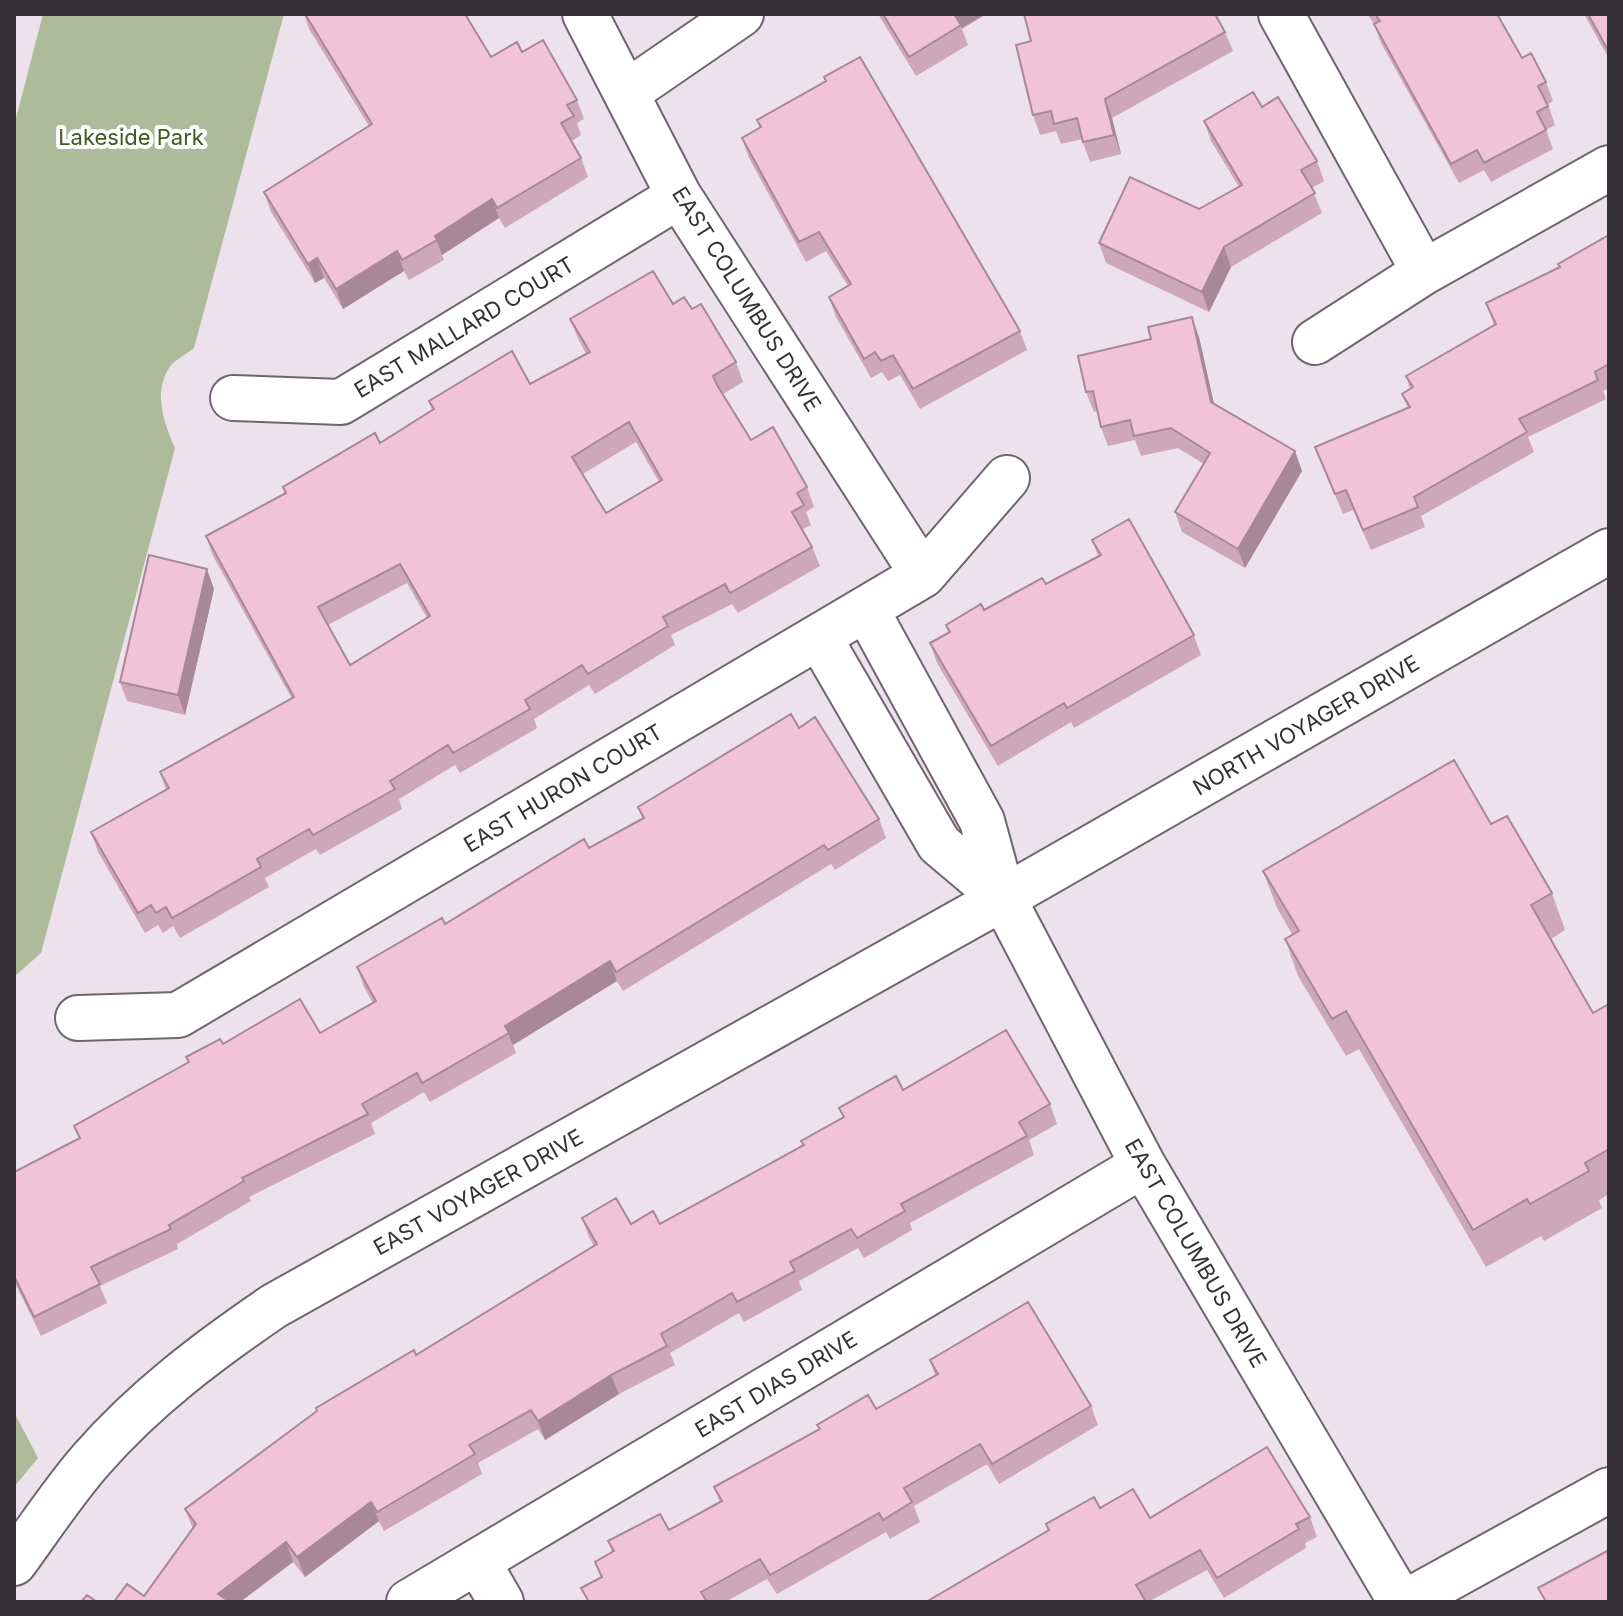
<svg xmlns="http://www.w3.org/2000/svg" width="1623" height="1616" viewBox="0 0 1623 1616" font-family="Inter,sans-serif">
	<style>
		.green { fill: #adbb9b }
		.lines { fill: none; stroke-linecap: round; stroke-linejoin: round }
		.minor-casing { stroke: #6f656e; stroke-width: 48 }
		.tertiary-casing { stroke: #6f656e; stroke-width: 48 }
		.minor { stroke: #fff; stroke-width: 44 }
		.tertiary { stroke: #fff; stroke-width: 44 }
		.wall { fill: #cea8b9; fill-rule: evenodd }
		.shaded-wall { fill: #a88896 }
		.building { fill: #f0c3d7; stroke: #a88896; stroke-width: 2; fill-rule: evenodd }
		.labels { text-anchor: middle; stroke-width: 8; stroke-linejoin: round; paint-order: stroke }
		.park-label { font-size: 22px; fill: #44581e; stroke: #fff }
		.street-label { font-size: 22px; fill: #353035; stroke: #fff }
	</style>
	<rect width="100%" height="100%" fill="#ede1ec"/>
	<!-- green -->
	<path class="green" d="M43,14H284L194,348C187,354 174,360 169,368C153,394 164,423 175,448L41,953L14,977V126Z
		M14,1412L38,1458L14,1487Z"/>
	<g class="lines">
		<defs>
			<path id="minor" d="M585,14L679,196L923,575
				M1281,14L1424,272
				M626,93L741,14
				M1315,342L1424,272L1609,168
				M233,398L341,402L679,196
				M866,609L982,821L1003,898L1143,1165L1401,1602
				M819,637L939,844L1003,898
				M78,1018L178,1015L923,575L1007,478
				M478,1562L501,1602
				M409,1602L1143,1165
				M1406,1602L1609,1490"/>
			<path id="tertiary" d="M14,1563C39,1529 63,1492 91,1460C144,1399 208,1351 274,1306L1003,898L1609,551"/>
		</defs>
		<!-- minor casing -->
		<use href="#minor" class="minor-casing"/>
		<!-- tertiary casing -->
		<use href="#tertiary" class="tertiary-casing"/>
		<!-- minor -->
		<use href="#minor" class="minor"/>
		<!-- tertiary -->
		<use href="#tertiary" class="tertiary"/>
	</g>
	<!-- wall -->
	<path class="wall" d="M304,14L491,57L522,52L577,100L584,119L577,123L581,135L572,141L581,158L588,177L505,228L499,218L442,255L444,260L409,280L404,271L343,309L324,278L315,283L271,212L264,192L369,126L309,29Z
		M878,14H986L962,29L968,45L916,76Z
		M1367,14H1497L1522,58L1546,82L1553,101L1548,104L1555,125L1546,130L1553,149L1491,182L1484,170L1459,183L1381,43L1374,24Z
		M1584,14H1609V59Z
		M1225,32L1233,51L1112,118L1121,154L1090,162L1082,139L1061,144L1056,131L1040,135L1033,115Z
		M824,77L1020,331L1027,350L920,409L900,375L888,381L882,372L871,378L836,317L829,297L848,286L826,251L806,262L749,158L742,138L760,128L757,120L826,81Z
		M1262,107L1317,161L1324,181L1312,188L1322,213L1231,267L1209,312L1106,263L1099,243L1199,209L1239,187L1211,141L1204,121Z
		M1609,235V388L1603,391L1606,399L1528,437L1534,452L1421,516L1425,527L1371,550L1353,510L1343,514L1315,447L1408,408L1402,394L1410,389L1406,376L1494,325L1486,303L1559,268Z
		M673,304L692,309L736,362L743,382L723,394L751,440L807,487L814,507L806,512L811,525L803,529L812,547L820,566L738,613L732,604L671,635L675,645L595,694L589,685L534,719L537,728L460,773L455,765L399,799L402,809L320,855L316,849L265,878L269,887L180,938L173,926L163,933L158,925L145,933L98,852L91,832L166,790L160,772L292,699L213,556L206,536L285,493L283,487L380,443L432,410L429,401L530,384L586,354L578,338L570,319ZM636,442L659,482L606,513L583,474ZM407,583L427,618L350,665L328,625Z
		M1199,337L1214,404L1302,471L1245,568L1182,532L1175,512L1204,464L1178,448L1141,456L1135,440L1108,446L1101,427L1097,411L1094,412L1086,392Z
		M1092,540L1194,635L1201,655L1074,728L1071,722L998,766L937,663L930,643L948,632L946,625L1046,584L1098,556Z
		M214,589L185,715L127,701L120,682Z
		M799,728L879,819L886,838L835,870L831,864L623,991L617,981L513,1045L516,1053L430,1102L424,1092L371,1123L375,1134L249,1197L251,1201L177,1244L178,1249L100,1286L107,1303L41,1336L14,1281V1172L79,1139L74,1126L188,1062L186,1057L223,1044L320,1033L373,1003L364,987L357,967L445,924L589,848L642,818L638,807Z
		M1491,824L1552,893L1565,930L1551,939L1593,1013L1609,1004V1194L1599,1200L1602,1208L1544,1241L1541,1236L1486,1267L1359,1049L1346,1056L1298,976L1285,939L1292,934L1277,908L1263,871Z
		M903,1090L1050,1104L1057,1124L1029,1140L1034,1155L910,1223L912,1230L864,1258L858,1248L799,1281L802,1290L744,1322L739,1313L670,1353L675,1365L619,1394L545,1440L538,1429L478,1463L482,1474L384,1531L379,1521L305,1577L293,1562L240,1602H114L144,1596L193,1529L185,1509L416,1355L594,1246L589,1237L582,1218L631,1224H660L803,1146L801,1141L843,1117L839,1108Z
		M930,1360L1091,1406L1098,1425L999,1484L987,1464L914,1506L920,1522L890,1539L886,1532L777,1594L767,1579L725,1602H589L601,1578L595,1562L612,1552L608,1541L669,1530L720,1502L714,1487L819,1429L817,1425L876,1409L935,1375Z
		M1100,1508L1150,1518L1310,1517L1317,1537L1305,1543L1306,1548L1224,1598L1207,1570L1148,1602H926L1048,1531L1046,1524Z"/>
	<!-- shaded-wall -->
	<path class="shaded-wall" d="M953,14H986L962,28Z
		M1105,99L1112,118L1121,154L1114,135Z
		M492,199L499,218L442,255L435,236Z
		M1224,247L1231,267L1209,312L1202,292Z
		M397,251L404,271L343,309L336,289Z
		M317,258L324,278L315,283L308,264Z
		M1192,317L1199,337L1218,422L1211,402Z
		M1295,451L1302,471L1245,568L1238,549Z
		M207,569L214,589L185,715L178,695Z
		M610,961L617,981L513,1045L505,1026Z
		M611,1375L619,1394L545,1440L538,1421Z
		M371,1502L379,1521L305,1577L297,1557Z
		M286,1542L293,1562L240,1602H222L218,1594Z"/>
	<!-- building -->
	<path class="building" d="M305,14H465L491,57L517,42L522,52L543,40L577,100L567,105L574,116L561,123L581,158L497,208L492,199L435,236L437,240L402,260L397,251L336,289L317,258L308,264L264,192L372,124Z
		M883,14H954L961,25L909,57Z
		M1024,14H1215L1225,32L1105,99L1114,135L1083,142L1077,118L1054,124L1051,111L1033,115L1016,45L1031,41Z
		M1375,14H1497L1522,58L1531,53L1546,82L1538,86L1548,106L1537,112L1546,130L1484,163L1477,150L1451,164L1374,24L1380,21Z
		M1588,14H1609V52Z
		M860,57L1020,331L913,389L893,355L881,361L875,352L864,359L829,297L851,284L819,232L799,242L742,138L761,127L757,120L826,81L824,77Z
		M1253,92L1262,107L1278,97L1317,161L1301,170L1315,193L1224,247L1202,292L1099,243L1130,177L1199,209L1242,185L1204,121Z
		M1609,235V364L1595,372L1598,380L1519,419L1527,432L1414,497L1418,507L1363,530L1346,490L1335,494L1315,447L1410,407L1402,394L1413,387L1406,376L1496,324L1486,303L1560,267L1558,264Z
		M653,271L673,304L684,297L692,309L701,304L736,362L713,376L717,385L751,440L773,427L807,487L797,493L804,505L792,512L812,547L730,593L725,584L663,617L668,626L588,674L582,665L525,700L530,709L453,753L448,745L390,781L395,789L313,835L309,829L257,859L261,867L172,918L166,907L156,913L151,905L138,913L91,832L169,788L160,772L294,697L206,536L286,493L283,487L375,433L380,443L434,409L429,401L512,351L530,384L590,352L570,319ZM629,422L662,480L606,513L572,457ZM400,564L430,616L350,665L318,607Z
		M1192,317L1211,402L1295,451L1238,549L1175,512L1210,453L1171,428L1134,436L1130,420L1101,427L1093,391L1086,392L1078,356L1151,339L1148,327Z
		M1129,519L1194,635L1067,708L1064,703L991,746L930,643L950,632L946,625L981,604L984,610L1042,578L1046,584L1101,555L1092,540Z
		M149,555L207,569L178,695L120,682Z
		M791,714L799,728L815,717L879,819L828,850L824,845L616,972L610,961L505,1026L509,1033L422,1083L417,1073L362,1104L368,1114L242,1178L244,1181L169,1225L171,1229L91,1267L100,1284L34,1317L14,1276V1172L80,1138L74,1126L189,1062L186,1057L220,1039L223,1044L300,999L320,1033L376,1001L357,967L442,918L445,924L584,839L589,848L644,818L638,807Z
		M1454,760L1491,824L1507,816L1552,893L1531,905L1593,1013L1609,1004V1149L1585,1163L1589,1171L1530,1204L1527,1199L1473,1230L1346,1011L1332,1019L1285,939L1299,931L1263,871Z
		M1006,1030L1050,1104L1019,1122L1027,1136L901,1204L905,1211L857,1238L851,1229L790,1262L795,1271L737,1302L732,1293L661,1334L667,1346L611,1375L538,1421L531,1410L469,1445L475,1454L377,1512L371,1502L297,1557L286,1542L218,1594L230,1602H114L127,1584L144,1596L196,1524L185,1509L317,1411L316,1408L414,1350L416,1355L597,1244L582,1218L616,1198L631,1224L653,1211L660,1224L804,1145L801,1141L844,1117L839,1108L896,1076L903,1090Z
		M1028,1302L1091,1406L992,1464L980,1444L904,1488L912,1502L883,1520L879,1513L770,1575L760,1559L701,1592L707,1602H589L581,1588L602,1577L595,1562L614,1551L608,1541L660,1514L669,1530L722,1501L714,1487L820,1429L817,1425L868,1395L876,1409L938,1374L930,1360Z
		M1267,1447L1310,1517L1296,1524L1299,1529L1217,1578L1200,1550L1136,1585L1146,1602H926L1049,1530L1046,1524L1094,1497L1100,1508L1133,1489L1150,1518Z
		M1609,1550V1602H1542L1545,1600L1538,1588Z
		M87,1595L97,1602H81Z"/>
	<g class="labels">
		<!-- park labels -->
		<g class="park-label">
			<text x="131" y="145">Lakeside Park</text>
		</g>
		<!-- street labels -->
		<g class="street-label">
			<text transform="translate(747 299) rotate(58)" y="8">EAST COLUMBUS DRIVE</text>
			<text transform="translate(464 327) rotate(-31)" y="8">EAST MALLARD COURT</text>
			<text transform="translate(1306 725) rotate(-30)" y="8">NORTH VOYAGER DRIVE</text>
			<text transform="translate(563 788) rotate(-31)" y="8">EAST HURON COURT</text>
			<text transform="translate(478 1192) rotate(-29)" y="8">EAST VOYAGER DRIVE</text>
			<text transform="translate(1196 1253) rotate(60)" y="8">EAST COLUMBUS DRIVE</text>
			<text transform="translate(776 1384) rotate(-31)" y="8">EAST DIAS DRIVE</text>
		</g>
	</g>
	<!-- border -->
	<rect width="1623" height="1616" fill="none" stroke="#353035" stroke-width="32"/>
</svg>
